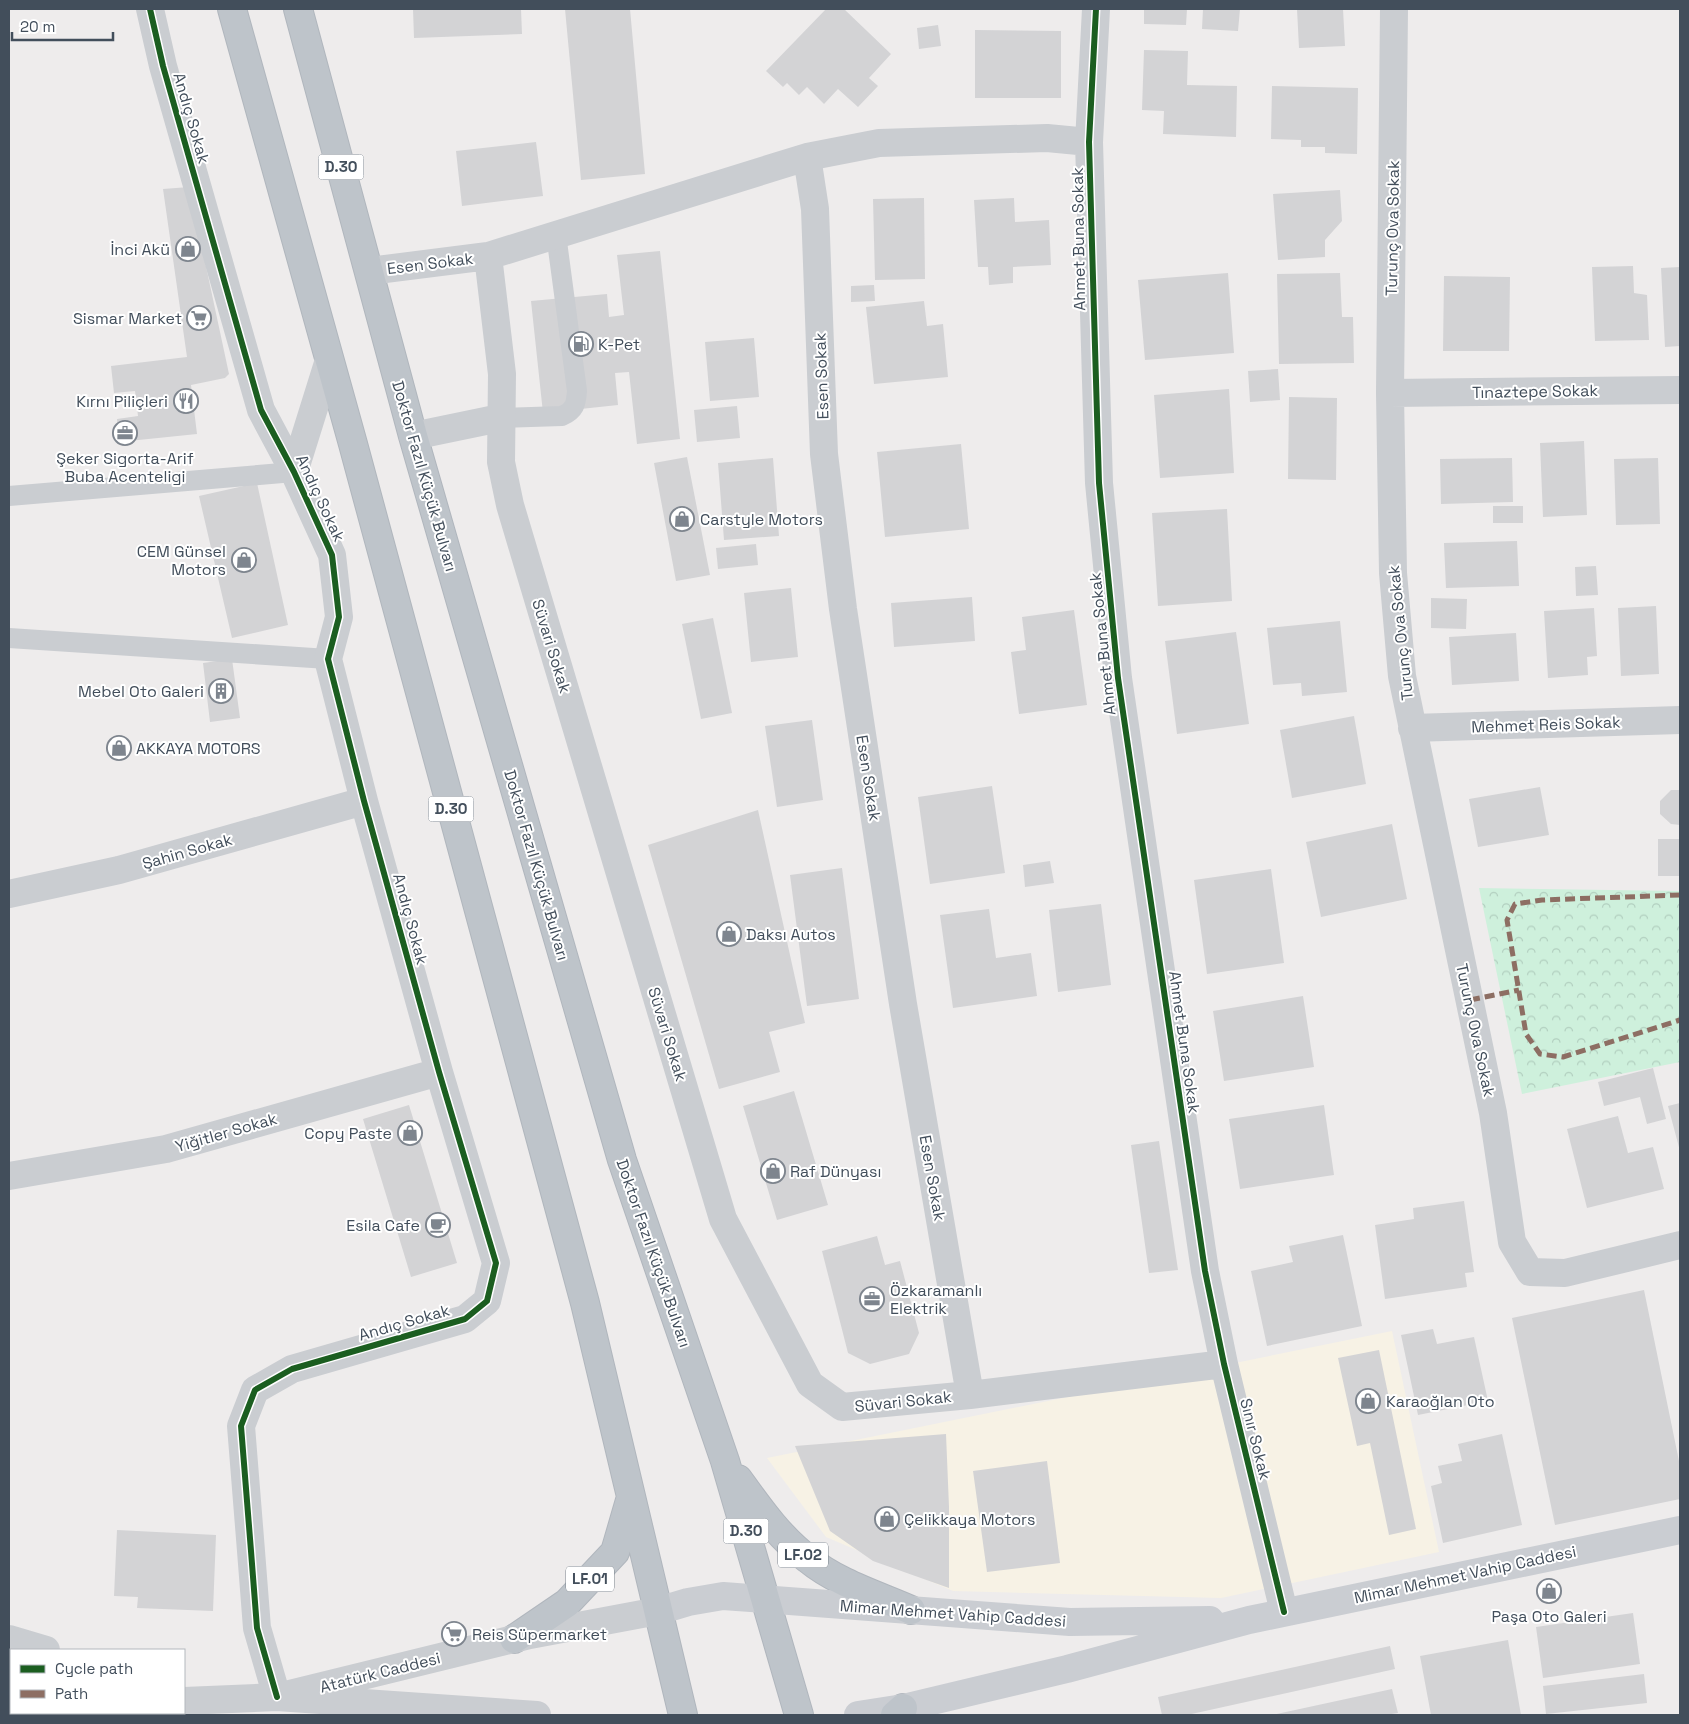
<svg xmlns="http://www.w3.org/2000/svg" width="1689" height="1724" viewBox="0 0 1689 1724" font-family="'Space Grotesk',sans-serif">
	<style>
		.commercial { fill: #f7f2e5 }
		.park { fill: url(#park-crowns) }
		.building { fill: #d3d3d5 }
		.lines { fill: none; stroke-linecap: round; stroke-linejoin: round }
		.trunk-casing { stroke: #b0b6bd; stroke-width: 30 }
		.service { stroke: #cacdd1; stroke-width: 20 }
		.minor { stroke: #cacdd1; stroke-width: 28 }
		.tertiary { stroke: #cacdd1; stroke-width: 28 }
		.secondary { stroke: #cacdd2; stroke-width: 28 }
		.trunk { stroke: #bec4ca; stroke-width: 28 }
		.quiet { stroke: #8d6e63; stroke-width: 5; stroke-dasharray: 10 5; stroke-linecap: butt }
		.cycleway-casing { stroke: #fff; stroke-width: 9 }
		.cycleway { stroke: #1b5e20; stroke-width: 6 }
		.labels { text-anchor: middle; stroke-width: 4; stroke-linejoin: round; paint-order: stroke }
		.shield { fill: #fff; stroke: #7b838c; stroke-width: 1 }
		.shield-label { font-size: 15px; font-weight: bold; fill: #424e5b }
		.street-label { font-size: 16px; fill: #424e5b; stroke: #fff }
		.poi-label { font-size: 16px; fill: #424e5b; stroke: #fff; text-anchor: start }
	</style>
	<defs>
		<pattern id="park-crowns" width="20" height="18" patternUnits="userSpaceOnUse" patternTransform="scale(1.25)"><rect width="20" height="18" fill="#cef0dc"/><path d="M2 6a3 3 0 1 1 6 0M12 15a3 3 0 1 1 6 0" fill="none" stroke="#b2cfbf"/></pattern>
	</defs>
	<rect width="100%" height="100%" fill="#eeecec"/>
	<!-- commercial -->
	<path class="commercial" d="M1392,1331L1439,1552L1221,1598L953,1591L826,1537L767,1458Z"/>
	<!-- park -->
	<path class="park" d="M1479,888L1680,891V1062L1522,1094Z"/>
	<!-- building -->
	<path class="building" d="M413,9H521L522,34L414,38Z
		M565,9H630L645,174L581,180Z
		M826,9H844L891,54L869,78L878,86L858,107L838,89L824,104L807,87L799,95L787,83L783,87L766,71Z
		M1144,9H1187L1186,25L1144,24Z
		M1203,9H1240L1238,31L1202,29Z
		M1297,9H1343L1345,46L1299,48Z
		M938,25L941,46L919,49L917,28Z
		M975,30L1061,31V98H975Z
		M1144,50L1188,51L1187,85L1237,86L1236,137L1163,134L1164,111L1142,110Z
		M1272,86L1358,88L1357,154L1325,153V147H1301V140L1271,139Z
		M536,142L543,196L462,206L456,151Z
		M189,187L229,374L225,378L191,385L197,434L119,442L117,419L138,416L135,391L114,393L111,366L187,357L163,189Z
		M1340,190L1342,221L1325,240V257L1278,260L1273,194Z
		M924,198L925,279L875,280L873,199Z
		M1014,198L1015,222L1049,220L1051,265L1013,267V283L989,285L988,267H978L974,200Z
		M660,251L680,439L637,444L629,372L615,373L618,405L543,413L531,301L607,294L609,317L624,315L617,255Z
		M1633,266L1634,293L1647,295L1649,340L1595,341L1592,267Z
		M1680,267V346L1665,347L1661,268Z
		M1228,273L1234,353L1145,360L1138,280Z
		M1340,273L1342,317H1353L1354,363L1279,364L1277,274Z
		M1444,276L1510,277L1509,351H1443Z
		M874,285L875,301L851,302V286Z
		M924,301L927,326L943,324L948,377L874,384L866,307Z
		M754,338L759,397L710,401L705,342Z
		M1278,369L1280,400L1250,402L1248,371Z
		M1229,389L1234,473L1160,478L1154,395Z
		M1289,397L1337,398L1336,480L1288,479Z
		M737,406L740,438L697,442L694,410Z
		M1584,441L1587,515L1543,517L1540,443Z
		M961,444L969,529L885,537L877,452Z
		M687,457L710,575L676,581L654,463Z
		M773,458L779,536L724,540L718,463Z
		M1512,458L1513,502L1441,504L1440,459Z
		M1658,458L1660,524L1616,525L1614,459Z
		M257,483L288,625L232,638L199,496Z
		M1493,506H1523V523H1493Z
		M1227,509L1232,601L1158,606L1152,513Z
		M1517,541L1519,586L1446,588L1444,543Z
		M756,544L758,565L718,569L716,548Z
		M1596,566L1598,595L1576,596L1575,567Z
		M791,588L798,657L751,662L744,593Z
		M972,597L975,641L894,647L891,603Z
		M1431,598L1467,599L1466,629L1431,628Z
		M1656,606L1659,674L1621,676L1618,608Z
		M1594,608L1597,656L1587,657L1588,675L1548,678L1544,611Z
		M1074,610L1087,705L1019,714L1011,652L1026,650L1022,617Z
		M713,618L732,713L701,719L682,624Z
		M1340,621L1347,692L1302,696L1301,683L1273,685L1267,628Z
		M1236,632L1249,724L1177,734L1165,641Z
		M1516,633L1519,681L1452,685L1449,637Z
		M232,659L240,718L210,722L203,663Z
		M1354,716L1366,784L1292,798L1280,730Z
		M812,720L823,800L777,807L765,726Z
		M992,786L1005,873L930,884L918,797Z
		M1540,787L1549,835L1478,847L1469,799Z
		M1671,790H1680V825L1671,824L1660,814V801Z
		M758,810L805,1023L769,1032L780,1072L719,1089L648,845Z
		M1392,824L1407,899L1321,917L1306,842Z
		M1658,839H1680V876H1658Z
		M1050,861L1054,883L1025,887L1023,865Z
		M842,868L859,999L807,1006L790,875Z
		M1271,869L1284,963L1207,974L1194,880Z
		M1101,904L1111,985L1058,992L1049,910Z
		M989,909L996,958L1031,953L1037,996L953,1008L940,915Z
		M1303,996L1314,1067L1224,1081L1213,1011Z
		M1653,1068L1666,1119L1647,1124L1640,1097L1604,1106L1598,1082Z
		M794,1091L828,1205L777,1220L743,1106Z
		M1680,1103V1151L1668,1106Z
		M409,1105L457,1263L411,1277L363,1119Z
		M1324,1105L1334,1175L1240,1189L1229,1119Z
		M1618,1116L1628,1153L1653,1147L1664,1189L1587,1208L1567,1129Z
		M1159,1141L1178,1270L1149,1273L1131,1145Z
		M1464,1201L1474,1272L1465,1273L1467,1287L1385,1299L1375,1225L1414,1219L1413,1208Z
		M1343,1235L1362,1326L1267,1346L1251,1271L1293,1262L1289,1246Z
		M877,1236L885,1265L900,1261L919,1333L909,1354L870,1364L848,1353L822,1251Z
		M1644,1290L1680,1466V1499L1555,1525L1512,1318Z
		M1433,1329L1437,1344L1474,1337L1488,1401L1418,1415L1401,1335Z
		M1379,1350L1416,1529L1389,1535L1370,1443L1357,1446L1338,1358Z
		M946,1434L949,1507V1588L873,1561L830,1531L795,1446Z
		M1502,1434L1522,1525L1443,1543L1431,1486L1442,1483L1438,1466L1462,1461L1458,1444Z
		M1047,1461L1060,1563L987,1572L973,1471Z
		M117,1530L216,1535L213,1611L137,1608L138,1597L114,1596Z
		M1633,1613L1640,1664L1543,1678L1536,1627Z
		M1508,1640L1521,1715H1431L1420,1656Z
		M1390,1646L1395,1669L1187,1715H1162L1158,1697Z
		M1644,1674L1647,1703L1546,1714L1543,1686Z
		M1392,1689L1398,1713L1385,1715H1272Z"/>
	<g class="lines">
		<defs>
			<path id="trunk" d="M232,9L353,444L585,1303L683,1715
				M298,9L413,436L622,1160L725,1461L799,1715
				M738,1479C759,1508 779,1537 808,1559C837,1583 877,1595 911,1610
				M514,1639L567,1603L615,1552L631,1497
				M895,1715L903,1708"/>
		</defs>
		<!-- trunk casing -->
		<use href="#trunk" class="trunk-casing"/>
		<!-- service -->
		<path class="service" d="M500,418L562,416C575,410 576,404 577,391L556,234
			M9,496L294,472
			M9,638L328,659"/>
		<!-- minor -->
		<path class="minor" d="M150,9L163,66L261,410L294,472L332,555L339,617L328,659L364,801L439,1072L496,1263L487,1301L465,1319L292,1369L255,1390L241,1426L251,1551L257,1628L277,1697
			M1096,9L1089,142L1099,483L1118,678L1205,1271L1224,1364L1284,1612
			M1394,9L1390,393L1393,573L1402,676L1493,1113L1512,1242L1530,1272L1565,1273L1680,1245
			M807,157L815,209L824,454L843,609L903,1004L970,1395
			M488,256L502,374L501,462L510,505L723,1219L810,1384L842,1407L970,1395L1224,1364
			M369,271L488,256L807,157L879,143L1047,138L1089,142
			M1390,393L1680,390
			M413,436L500,418
			M294,472L329,360
			M1412,728L1680,720
			M9,894L119,870L364,801
			M9,1176L166,1149L439,1072
			M9,1639L46,1650"/>
		<!-- tertiary -->
		<path class="tertiary" d="M277,1697L530,1635L658,1611
			M184,1701L277,1697L537,1715
			M68,1715L83,1713"/>
		<!-- secondary -->
		<path class="secondary" d="M658,1611L688,1602L723,1596L1070,1622L1210,1620
			M858,1715L903,1708L1067,1669L1249,1620L1680,1530"/>
		<!-- trunk -->
		<use href="#trunk" class="trunk"/>
		<!-- quiet -->
		<path class="quiet" d="M1680,895L1542,900L1515,904L1507,920L1526,1034L1540,1054L1563,1057L1680,1020
			M1470,1000L1519,990"/>
		<defs>
			<path id="cycleway" d="M150,9L163,66L261,410L294,472L332,555L339,617L328,659L364,801L439,1072L496,1263L487,1301L465,1319L292,1369L255,1390L241,1426L251,1551L257,1628L277,1697
				M1096,9L1089,142L1099,483L1118,678L1205,1271L1224,1364L1284,1612"/>
		</defs>
		<!-- cycleway casing -->
		<use href="#cycleway" class="cycleway-casing"/>
		<!-- cycleway -->
		<use href="#cycleway" class="cycleway"/>
	</g>
	<!-- icons -->
	<defs>
		<symbol id="shop-ring" viewBox="-11 -11 22 22"><circle r="9.5" fill="#fff" stroke="#7e858e" stroke-width="1.5"/><path d="M-5-2.5h2.3a2.7 3.5 0 0 1 5.4 0H5L5.5 6h-11ZM-1.5-2.5h3a1.5 2.3 0 0 0-3 0Z" fill="#7e858e"/></symbol>
		<symbol id="supermarket-ring" viewBox="-11 -11 22 22"><circle r="9.5" fill="#fff" stroke="#7e858e" stroke-width="1.5"/><path d="M-6-5.5h2.5l.6 2H6L4.5 2H-2.5L-4.4-4H-6ZM-1.5 3.2a1.3 1.3 0 1 0 .1 0ZM3 3.2a1.3 1.3 0 1 0 .1 0Z" fill="#7e858e"/></symbol>
		<symbol id="fuel-ring" viewBox="-11 -11 22 22"><circle r="9.5" fill="#fff" stroke="#7e858e" stroke-width="1.5"/><path d="M-5.5-6h7V0h2V4h1.3V-2.5L3-4.5l.8-.8L6-3V5H2.5V1h-1V6h-7ZM-4.2-4.7v3.2H.2V-4.7Z" fill="#7e858e"/></symbol>
		<symbol id="restaurant-ring" viewBox="-11 -11 22 22"><circle r="9.5" fill="#fff" stroke="#7e858e" stroke-width="1.5"/><path d="M-5-6h1v4h1v-4h1v4h1v-4h1v5L-1.5 .5V6h-2V.5L-5-1ZM5-6V6H3V1.5H1.5Q1.5-4 5-6Z" fill="#7e858e"/></symbol>
		<symbol id="office-ring" viewBox="-11 -11 22 22"><circle r="9.5" fill="#fff" stroke="#7e858e" stroke-width="1.5"/><path d="M-6-3h4V-5.5h4V-3h4V5H-6ZM-1-4.5V-3h2v-1.5ZM-6 0V1H6V0Z" fill="#7e858e"/></symbol>
		<symbol id="building-ring" viewBox="-11 -11 22 22"><circle r="9.5" fill="#fff" stroke="#7e858e" stroke-width="1.5"/><path d="M-4-6H4V6H1V3H-1V6H-4ZM-2.5-4.3h1.7v1.8h-1.7ZM.8-4.3h1.7v1.8H.8ZM-2.5-1h1.7V.8h-1.7ZM.8-1h1.7V.8H.8Z" fill="#7e858e"/></symbol>
		<symbol id="cafe-ring" viewBox="-11 -11 22 22"><circle r="9.5" fill="#fff" stroke="#7e858e" stroke-width="1.5"/><path d="M-5.5-4.5H6V0H3Q3 3.5 0 3.5H-2.5Q-5.5 3.5-5.5 0ZM3-3.2v2h1.7v-2ZM-6 4.5H4V6H-6Z" fill="#7e858e"/></symbol>
	</defs>
	<g fill-rule="evenodd">
		<use href="#shop-ring" x="174" y="235" width="28" height="28"/>
		<use href="#supermarket-ring" x="185" y="304" width="28" height="28"/>
		<use href="#fuel-ring" x="567" y="330" width="28" height="28"/>
		<use href="#restaurant-ring" x="172" y="387" width="28" height="28"/>
		<use href="#office-ring" x="111" y="419" width="28" height="28"/>
		<use href="#shop-ring" x="668" y="505" width="28" height="28"/>
		<use href="#shop-ring" x="230" y="546" width="28" height="28"/>
		<use href="#building-ring" x="207" y="677" width="28" height="28"/>
		<use href="#shop-ring" x="105" y="734" width="28" height="28"/>
		<use href="#shop-ring" x="715" y="920" width="28" height="28"/>
		<use href="#shop-ring" x="396" y="1119" width="28" height="28"/>
		<use href="#shop-ring" x="759" y="1157" width="28" height="28"/>
		<use href="#cafe-ring" x="424" y="1211" width="28" height="28"/>
		<use href="#office-ring" x="858" y="1285" width="28" height="28"/>
		<use href="#shop-ring" x="1354" y="1387" width="28" height="28"/>
		<use href="#shop-ring" x="873" y="1505" width="28" height="28"/>
		<use href="#shop-ring" x="1535" y="1577" width="28" height="28"/>
		<use href="#supermarket-ring" x="440" y="1620" width="28" height="28"/>
	</g>
	<g class="labels">
		<!-- shield labels -->
		<g class="shield">
			<rect x="318.5" y="154.5" width="45" height="25" rx="4"/>
			<rect x="428.5" y="796.5" width="45" height="25" rx="4"/>
			<rect x="723.5" y="1518.5" width="45" height="25" rx="4"/>
			<rect x="778" y="1542.5" width="50" height="25" rx="4"/>
			<rect x="566" y="1566.5" width="48" height="25" rx="4"/>
		</g>
		<g class="shield-label">
			<text x="341" y="172">D.30</text>
			<text x="451" y="814">D.30</text>
			<text x="746" y="1536">D.30</text>
			<text x="803" y="1560">LF.02</text>
			<text x="590" y="1584">LF.01</text>
		</g>
		<!-- street labels -->
		<g class="street-label">
			<text transform="translate(192 118) rotate(74)" y="6">Andıç Sokak</text>
			<text transform="translate(1392 228) rotate(-89)" y="6">Turunç Ova Sokak</text>
			<text transform="translate(1078 239) rotate(-91)" y="6">Ahmet Buna Sokak</text>
			<text transform="translate(430 263) rotate(-7)" y="6">Esen Sokak</text>
			<text transform="translate(821 376) rotate(-92)" y="6">Esen Sokak</text>
			<text transform="translate(1535 391) rotate(-1)" y="6">Tınaztepe Sokak</text>
			<text transform="translate(425 476) rotate(74)" y="6">Doktor Fazıl Küçük Bulvarı</text>
			<text transform="translate(321 498) rotate(65)" y="6">Andıç Sokak</text>
			<text transform="translate(1400 633) rotate(-96)" y="6">Turunç Ova Sokak</text>
			<text transform="translate(1102 644) rotate(-96)" y="6">Ahmet Buna Sokak</text>
			<text transform="translate(552 646) rotate(73)" y="6">Süvari Sokak</text>
			<text transform="translate(1546 724) rotate(-2)" y="6">Mehmet Reis Sokak</text>
			<text transform="translate(869 778) rotate(81)" y="6">Esen Sokak</text>
			<text transform="translate(187 851) rotate(-16)" y="6">Şahin Sokak</text>
			<text transform="translate(537 865) rotate(74)" y="6">Doktor Fazıl Küçük Bulvarı</text>
			<text transform="translate(411 919) rotate(75)" y="6">Andıç Sokak</text>
			<text transform="translate(1476 1030) rotate(78)" y="6">Turunç Ova Sokak</text>
			<text transform="translate(668 1034) rotate(73)" y="6">Süvari Sokak</text>
			<text transform="translate(1185 1042) rotate(82)" y="6">Ahmet Buna Sokak</text>
			<text transform="translate(226 1132) rotate(-16)" y="6">Yiğitler Sokak</text>
			<text transform="translate(933 1178) rotate(80)" y="6">Esen Sokak</text>
			<text transform="translate(654 1253) rotate(71)" y="6">Doktor Fazıl Küçük Bulvarı</text>
			<text transform="translate(404 1322) rotate(-16)" y="6">Andıç Sokak</text>
			<text transform="translate(903 1401) rotate(-6)" y="6">Süvari Sokak</text>
			<text transform="translate(1256 1439) rotate(76)" y="6">Sınır Sokak</text>
			<text transform="translate(1465 1574) rotate(-12)" y="6">Mimar Mehmet Vahip Caddesi</text>
			<text transform="translate(953 1613) rotate(4)" y="6">Mimar Mehmet Vahip Caddesi</text>
			<text transform="translate(380 1672) rotate(-14)" y="6">Atatürk Caddesi</text>
		</g>
		<!-- poi labels -->
		<g class="poi-label">
			<text x="170" y="255" text-anchor="end">İnci Akü</text>
			<text x="182" y="324" text-anchor="end">Sismar Market</text>
			<text x="598" y="350">K-Pet</text>
			<text x="168" y="407" text-anchor="end">Kırnı Piliçleri</text>
			<text x="125" y="464" text-anchor="middle">Şeker Sigorta-Arif<tspan x="125" dy="18">Buba Acenteligi</tspan></text>
			<text x="700" y="525">Carstyle Motors</text>
			<text x="226" y="557" text-anchor="end">CEM Günsel<tspan x="226" dy="18">Motors</tspan></text>
			<text x="204" y="697" text-anchor="end">Mebel Oto Galeri</text>
			<text x="136" y="754">AKKAYA MOTORS</text>
			<text x="746" y="940">Daksı Autos</text>
			<text x="392" y="1139" text-anchor="end">Copy Paste</text>
			<text x="790" y="1177">Raf Dünyası</text>
			<text x="420" y="1231" text-anchor="end">Esila Cafe</text>
			<text x="890" y="1296">Özkaramanlı<tspan x="890" dy="18">Elektrik</tspan></text>
			<text x="1386" y="1407">Karaoğlan Oto</text>
			<text x="904" y="1525">Çelikkaya Motors</text>
			<text x="1549" y="1622" text-anchor="middle">Paşa Oto Galeri</text>
			<text x="472" y="1640">Reis Süpermarket</text>
		</g>
	</g>
	<!-- border -->
	<rect width="1689" height="1724" fill="none" stroke="#424e5b" stroke-width="20"/>
	<!-- legend -->
	<rect x="10" y="1649" width="175" height="65" fill="#ffffff" stroke="#b3b8bd"/>
	<rect x="20" y="1665" width="25" height="8" fill="#1b5e20" stroke="#b3b8bd"/>
	<text x="55" y="1674" font-size="15" fill="#424e5b">Cycle path</text>
	<rect x="20" y="1690" width="25" height="8" fill="#8d6e63" stroke="#b3b8bd"/>
	<text x="55" y="1699" font-size="15" fill="#424e5b">Path</text>
	<!-- scale -->
	<path d="M12 32v8h101v-8" fill="none" stroke="#424e5b" stroke-width="2.5"/>
	<text x="20" y="32" font-size="15" fill="#424e5b" stroke="#ffffff" stroke-width="4" paint-order="stroke">20 m</text>
</svg>
